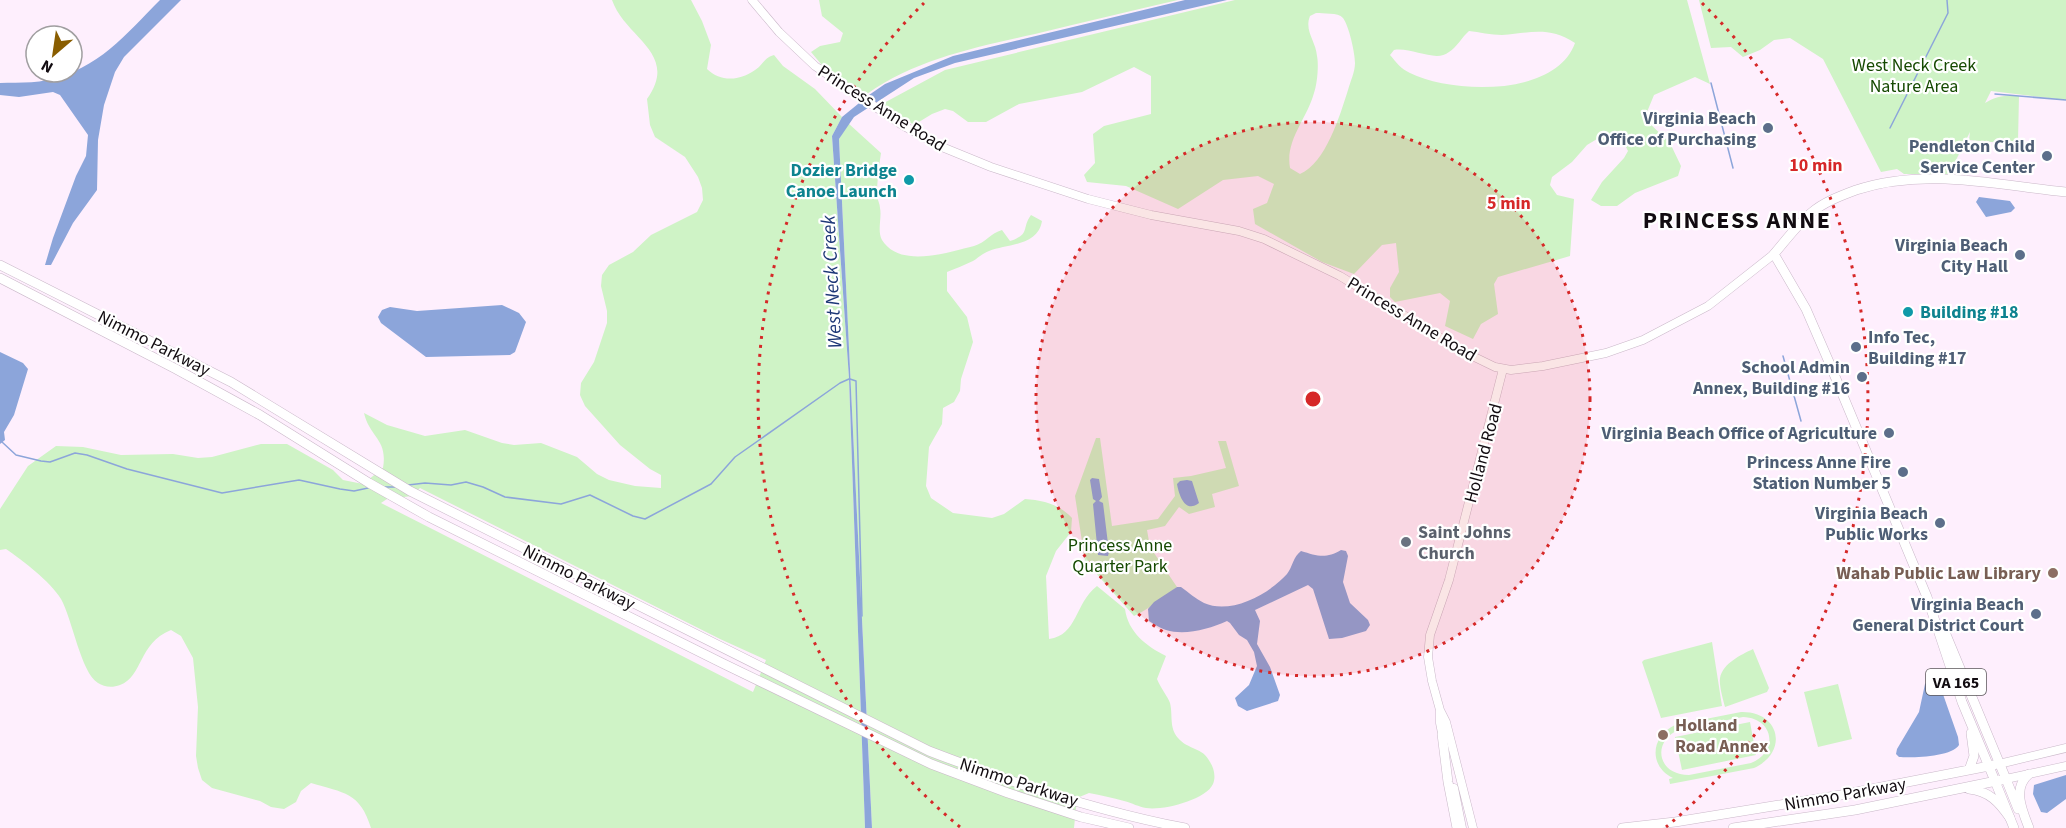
<svg xmlns="http://www.w3.org/2000/svg" width="2066" height="828" viewBox="0 0 2066 828" font-family="'Source Sans 3',sans-serif">
	<style>
		.green { fill: #cff3c6; fill-rule: evenodd }
		.water { fill: #8ca5da }
		.lines { fill: none; stroke-linecap: round; stroke-linejoin: round }
		.stream { stroke: #8ca5da; stroke-width: 1.5 }
		.secondary-casing { stroke: #cab8c9; stroke-width: 9 }
		.primary-casing { stroke: #cab8c9; stroke-width: 10 }
		.trunk-casing { stroke: #cab8c9; stroke-width: 10 }
		.secondary { stroke: #fff; stroke-width: 8 }
		.primary { stroke: #fff; stroke-width: 9 }
		.trunk { stroke: #fff; stroke-width: 9 }
		.ring { fill: none; stroke: #d62828; stroke-width: 3; stroke-dasharray: 3 6 }
		.service-dot { fill: #5c6f8a; stroke: #fff; stroke-width: 2 }
		.culture-dot { fill: #0f9aa8; stroke: #fff; stroke-width: 2 }
		.worship-dot { fill: #6b7280; stroke: #fff; stroke-width: 2 }
		.education-dot { fill: #8d6e63; stroke: #fff; stroke-width: 2 }
		.labels { text-anchor: middle; stroke-width: 4.5; stroke-linejoin: round; paint-order: stroke }
		.shield { fill: #fff; stroke: #595558; stroke-width: 1.5 }
		.shield-label { font-size: 16px; font-weight: bold; fill: #120c11 }
		.park-label { font-size: 18px; fill: #154901; stroke: #fff }
		.street-label { font-size: 18px; fill: #120c11; stroke: #fff }
		.service-label { font-size: 18px; font-weight: bold; fill: #4e5e75; stroke: #fff; text-anchor: end }
		.culture-label { font-size: 18px; font-weight: bold; fill: #0d838f; stroke: #fff; text-anchor: end }
		.worship-label { font-size: 18px; font-weight: bold; fill: #5b616d; stroke: #fff; text-anchor: start }
		.education-label { font-size: 18px; font-weight: bold; fill: #785e54; stroke: #fff; text-anchor: end }
		.water-label { font-size: 20px; font-style: italic; fill: #1e3877; stroke: #fff }
		.district-label { font-size: 24px; font-weight: bold; letter-spacing: 1.5px; fill: #120c11; stroke: #fff }
		.centre { fill: #d62828; stroke: #fff; stroke-width: 3 }
		.ring-label { font-size: 18px; text-anchor: middle; font-weight: bold; fill: #d62828; stroke: #fff; stroke-width: 4.5; stroke-linejoin: round; paint-order: stroke }
	</style>
	<rect width="100%" height="100%" fill="#feeffd"/>
	<!-- green -->
	<path class="green" d="M612,0H691L702,21L711,45L707,69C722,84 744,80 759,67C764,62 766,57 774,55L783,66L815,89L842,117L832,136L849,378L865,828H371C360,792 344,793 311,783L301,791L296,802L284,809L271,807L260,801L212,788L202,780L198,768L196,756L198,707L193,658L181,636L171,630C138,643 143,677 120,685C112,688 104,687 98,683C81,673 72,618 61,599C50,581 23,561 6,549L0,550V509L28,466L56,446L83,447L121,455L173,454L198,458L212,457L261,444H287L333,470L343,480L363,484L383,468C388,439 370,438 364,413L387,425L425,436L465,430L502,443L514,445L541,443L577,457L597,474L609,480L635,486L661,488V475L650,469L620,445L585,406L580,395L581,383L594,362L607,323V311L601,286L602,275L609,265L633,252L651,235L697,212L703,200L702,188L698,177L685,157L655,137L650,125L647,99C680,53 625,38 612,0ZM420,488L720,639L766,660L753,692L381,503L387,499L412,496Z
		M819,0H1178C1131,11 1083,22 1035,34C977,47 916,59 867,94L826,70L811,52L820,46L840,42L843,33L822,16Z
		M1235,0H1687L1710,84L1695,77L1654,95L1647,112V121L1670,143L1681,166L1678,176L1635,193L1617,206H1601L1591,200L1602,182L1624,158L1628,151L1625,145L1597,139L1587,145L1572,162L1552,177L1550,185L1557,195L1574,199L1570,256L1498,277L1494,284L1498,314L1481,324L1473,339L1445,326L1450,301L1440,293L1395,302L1390,297V288L1399,272L1396,243L1382,245L1354,274L1322,262L1255,224L1253,209L1267,203L1274,184L1258,176L1223,180L1178,209L1126,186L1087,182L1084,175L1095,163L1093,134L1104,126L1151,114V76L1134,67L1082,92L1019,104L986,122H968L953,111L945,109L932,114L914,125L882,104L945,70ZM1316,13C1323,14 1338,12 1343,18C1349,26 1355,53 1355,63C1355,72 1350,82 1348,90C1340,115 1326,163 1300,174L1290,168C1285,140 1307,119 1314,93C1317,84 1319,66 1317,56C1316,41 1304,31 1310,16ZM1469,31C1479,32 1491,35 1502,35C1530,33 1549,26 1575,43C1556,97 1452,94 1410,73C1401,69 1396,62 1390,55L1394,50C1412,47 1436,63 1449,52C1457,47 1462,37 1469,31Z
		M1699,0H2066V100L1991,91L1985,103C1996,96 2006,95 2019,96L2018,141L2014,144L1969,140L1970,132L1949,174H1904L1897,169L1881,172L1823,59L1790,38L1774,40L1760,50L1743,57L1731,47L1711,48Z
		M848,123L881,153C879,166 877,182 877,195C877,199 880,204 880,208C882,218 877,231 882,240C900,269 949,252 974,246C985,243 991,233 1002,230L1010,241C1031,234 1021,229 1031,215L1042,221C1038,246 1007,244 989,251C983,253 978,258 973,261C964,265 955,269 947,272V291L967,317L973,342L961,379L960,391L954,402L943,408L942,424L929,447L926,486L931,498L953,513L992,518L1004,514L1025,499C1043,500 1060,505 1072,518L1071,532L1056,551L1046,576L1049,639C1078,635 1074,604 1097,586L1125,609C1128,632 1146,646 1166,656L1157,679C1160,687 1168,697 1170,703C1173,715 1169,728 1178,738C1188,750 1203,747 1210,762C1214,768 1216,777 1213,784C1206,800 1162,811 1146,808C1139,807 1132,803 1124,801C1113,798 1101,795 1089,793L1077,798L1074,828H872L839,139Z
		M1096,438H1100L1112,526L1158,519L1175,496L1173,478L1191,476L1226,468L1218,441H1226L1239,486L1212,494L1215,507L1189,514L1179,507L1165,526L1147,530L1150,547L1177,587C1163,598 1150,608 1134,616L1085,561L1075,496Z
		M1712,642L1722,706L1661,718L1642,662L1644,660Z
		M1753,649L1769,688L1767,692L1725,707C1723,699 1719,686 1720,678C1723,663 1741,655 1753,649Z
		M1838,684L1852,739L1818,747L1804,692Z
		M1741,712C1780,711 1789,752 1754,768L1670,784L1669,779L1673,778C1648,766 1651,736 1675,725ZM1743,717C1774,718 1779,752 1751,763L1689,775C1657,775 1651,741 1680,729Z
		M1750,722L1756,755L1682,770L1675,737Z"/>
	<!-- water -->
	<path class="water" d="M160,0H181L124,57L115,72L104,105L98,140L97,190L73,223L51,265H45L53,238L76,176L86,156L88,135L60,95L53,92L19,97L0,95V83C15,82 32,84 47,80C99,69 125,35 160,0Z
		M1185,0H1227L955,63L914,78L854,117L839,139L872,828H865L849,378L832,136L842,117L869,95L885,84L953,56Z
		M1979,197L2010,201L2015,208L2011,212L1986,217L1976,202Z
		M502,305L519,313L526,322L515,352L510,355L426,357L381,323L378,317L382,310L390,307L417,311Z
		M0,352L23,363L28,369L14,415L4,432L5,440L0,444Z
		M1092,478L1099,479L1102,497L1099,501L1103,503L1109,552L1108,556L1098,555L1093,504L1096,501L1093,499L1090,480Z
		M1187,480L1192,481L1199,503C1185,514 1179,495 1177,484L1180,481Z
		M1341,550L1346,551L1348,556L1343,582L1350,603L1368,620L1370,625L1366,631L1342,638L1329,639L1313,589L1308,585L1255,610L1260,621L1257,644L1270,667L1280,695L1278,701L1247,711L1238,706L1235,698L1249,685L1257,666L1254,652L1247,640L1239,635L1230,623L1227,621C1209,629 1185,636 1166,630C1160,628 1154,624 1149,621L1148,609L1154,602L1177,587H1181C1188,592 1196,599 1204,603C1231,615 1269,594 1287,574C1293,566 1293,557 1301,551C1317,556 1326,559 1341,550Z
		M1931,678L1938,680L1958,737L1959,745C1952,757 1912,758 1899,757L1896,754L1897,749L1919,712L1925,684Z
		M2066,775V799L2047,813L2041,812L2033,794L2034,785Z"/>
	<g class="lines">
		<!-- stream -->
		<path class="stream" d="M1711,83L1733,168
			M1995,94L2066,100
			M1890,128L1948,13L1947,0
			M1783,356L1801,421
			M850,379L856,381L862,616
			M2,442L16,455L41,461L50,462L75,453L87,455L127,469L222,493L299,480L340,489L354,491L368,488
			M408,485L425,483L451,485L466,482L483,487L505,497L561,504L590,495L633,516L645,519L711,484L735,457L840,383L849,379
			M385,487H395"/>
		<defs>
			<path id="secondary" d="M752,0L779,32L815,66L902,125L942,147L991,167L1088,199L1151,215L1239,231L1264,239L1340,276L1462,351L1495,367L1511,370L1543,366L1606,353L1643,340L1708,306L1774,254
				M1440,711V723L1443,738
				M1999,764L2066,748
				M2006,779L2066,766
				M1454,788L1462,828
				M1473,828L1446,722L1440,710L1432,681L1428,657L1430,635L1449,580L1503,369"/>
			<path id="primary" d="M2006,779L2018,809
				M1995,781L2014,828
				M2029,828C2022,810 2012,788 2029,774"/>
			<path id="trunk" d="M0,265L231,382L410,491L929,751C1012,783 1097,811 1185,828
				M0,278L176,369L260,415L369,483L429,517L724,664L931,764L1008,793L1081,817L1129,828
				M1442,734L1448,782L1457,828
				M1969,770L1974,756L1971,733
				M1995,781L1962,702L1927,597L1829,362L1806,309L1774,254C1786,240 1797,225 1811,213C1824,202 1840,196 1856,190C1925,167 1996,185 2066,192
				M1969,789C1989,791 1999,802 2010,818
				M1622,828L1675,822L1841,795L1994,765
				M1733,828L1855,810L2006,779L1942,625"/>
		</defs>
		<!-- secondary casing -->
		<use href="#secondary" class="secondary-casing"/>
		<!-- primary casing -->
		<use href="#primary" class="primary-casing"/>
		<!-- trunk casing -->
		<use href="#trunk" class="trunk-casing"/>
		<!-- secondary -->
		<use href="#secondary" class="secondary"/>
		<!-- primary -->
		<use href="#primary" class="primary"/>
		<!-- trunk -->
		<use href="#trunk" class="trunk"/>
	</g>
	<!-- distance rings -->
	<circle cx="1313" cy="399" r="277" fill="#d62828" fill-opacity=".12"/>
	<g class="ring">
		<circle cx="1313" cy="399" r="277"/>
		<path d="M960 827A555 555 0 0 1 924 3M1702 3A555 555 0 0 1 1666 827"/>
	</g>
	<!-- markers -->
	<g class="service-dot">
		<circle cx="1768" cy="128" r="6"/>
		<circle cx="2047" cy="156" r="6"/>
		<circle cx="2020" cy="255" r="6"/>
		<circle cx="1856" cy="347" r="6"/>
		<circle cx="1862" cy="377" r="6"/>
		<circle cx="1889" cy="433" r="6"/>
		<circle cx="1903" cy="472" r="6"/>
		<circle cx="1940" cy="523" r="6"/>
		<circle cx="2036" cy="614" r="6"/>
	</g>
	<g class="culture-dot">
		<circle cx="909" cy="180" r="6"/>
		<circle cx="1908" cy="312" r="6"/>
	</g>
	<circle class="worship-dot" cx="1406" cy="542" r="6"/>
	<g class="education-dot">
		<circle cx="2053" cy="573" r="6"/>
		<circle cx="1663" cy="735" r="6"/>
	</g>
	<g class="labels">
		<!-- shield labels -->
		<rect class="shield" x="1926" y="669" width="60" height="26" rx="4.5"/>
		<g class="shield-label">
			<text x="1956" y="688">VA 165</text>
		</g>
		<!-- park labels -->
		<g class="park-label">
			<text x="1914" y="71">West Neck Creek<tspan x="1914" dy="21">Nature Area</tspan></text>
			<text x="1120" y="551">Princess Anne<tspan x="1120" dy="21">Quarter Park</tspan></text>
		</g>
		<!-- street labels -->
		<g class="street-label">
			<text transform="translate(882 108) rotate(32)" y="6">Princess Anne Road</text>
			<text transform="translate(1412 319) rotate(31)" y="6">Princess Anne Road</text>
			<text transform="translate(154 343) rotate(27)" y="6">Nimmo Parkway</text>
			<text transform="translate(1483 453) rotate(-75)" y="6">Holland Road</text>
			<text transform="translate(579 577) rotate(27)" y="6">Nimmo Parkway</text>
			<text transform="translate(1019 782) rotate(18)" y="6">Nimmo Parkway</text>
			<text transform="translate(1845 794) rotate(-10)" y="6">Nimmo Parkway</text>
		</g>
		<!-- service labels -->
		<g class="service-label">
			<text x="1756" y="124">Virginia Beach<tspan x="1756" dy="21">Office of Purchasing</tspan></text>
			<text x="2035" y="152">Pendleton Child<tspan x="2035" dy="21">Service Center</tspan></text>
			<text x="2008" y="251">Virginia Beach<tspan x="2008" dy="21">City Hall</tspan></text>
			<text x="1868" y="343" text-anchor="start">Info Tec,<tspan x="1868" dy="21">Building #17</tspan></text>
			<text x="1850" y="373">School Admin<tspan x="1850" dy="21">Annex, Building #16</tspan></text>
			<text x="1877" y="439">Virginia Beach Office of Agriculture</text>
			<text x="1891" y="468">Princess Anne Fire<tspan x="1891" dy="21">Station Number 5</tspan></text>
			<text x="1928" y="519">Virginia Beach<tspan x="1928" dy="21">Public Works</tspan></text>
			<text x="2024" y="610">Virginia Beach<tspan x="2024" dy="21">General District Court</tspan></text>
		</g>
		<!-- culture labels -->
		<g class="culture-label">
			<text x="897" y="176">Dozier Bridge<tspan x="897" dy="21">Canoe Launch</tspan></text>
			<text x="1920" y="318" text-anchor="start">Building #18</text>
		</g>
		<!-- worship labels -->
		<g class="worship-label">
			<text x="1418" y="538">Saint Johns<tspan x="1418" dy="21">Church</tspan></text>
		</g>
		<!-- education labels -->
		<g class="education-label">
			<text x="2041" y="579">Wahab Public Law Library</text>
			<text x="1675" y="731" text-anchor="start">Holland<tspan x="1675" dy="21">Road Annex</tspan></text>
		</g>
		<!-- water labels -->
		<g class="water-label">
			<text transform="translate(831 282) rotate(-93)" y="7">West Neck Creek</text>
		</g>
		<!-- district labels -->
		<g class="district-label">
			<text x="1737" y="228">PRINCESS ANNE</text>
		</g>
	</g>
	<circle cx="1313" cy="399" r="9" class="centre"/>
	<g class="ring-label">
		<text x="1816" y="171">10 min</text>
		<text x="1509" y="209">5 min</text>
	</g>
	<!-- north arrow -->
	<g transform="translate(54 54) rotate(209)"><circle r="28" fill="#ffffff" stroke="#a09ea0" stroke-width="1.5"/>
	<path d="M0-4.5L10 22L0 15L-10 22Z" fill="#895d00"/>
	<text y="-9" font-size="16" font-weight="bold" text-anchor="middle" fill="#120c11">N</text>
	</g>
</svg>
